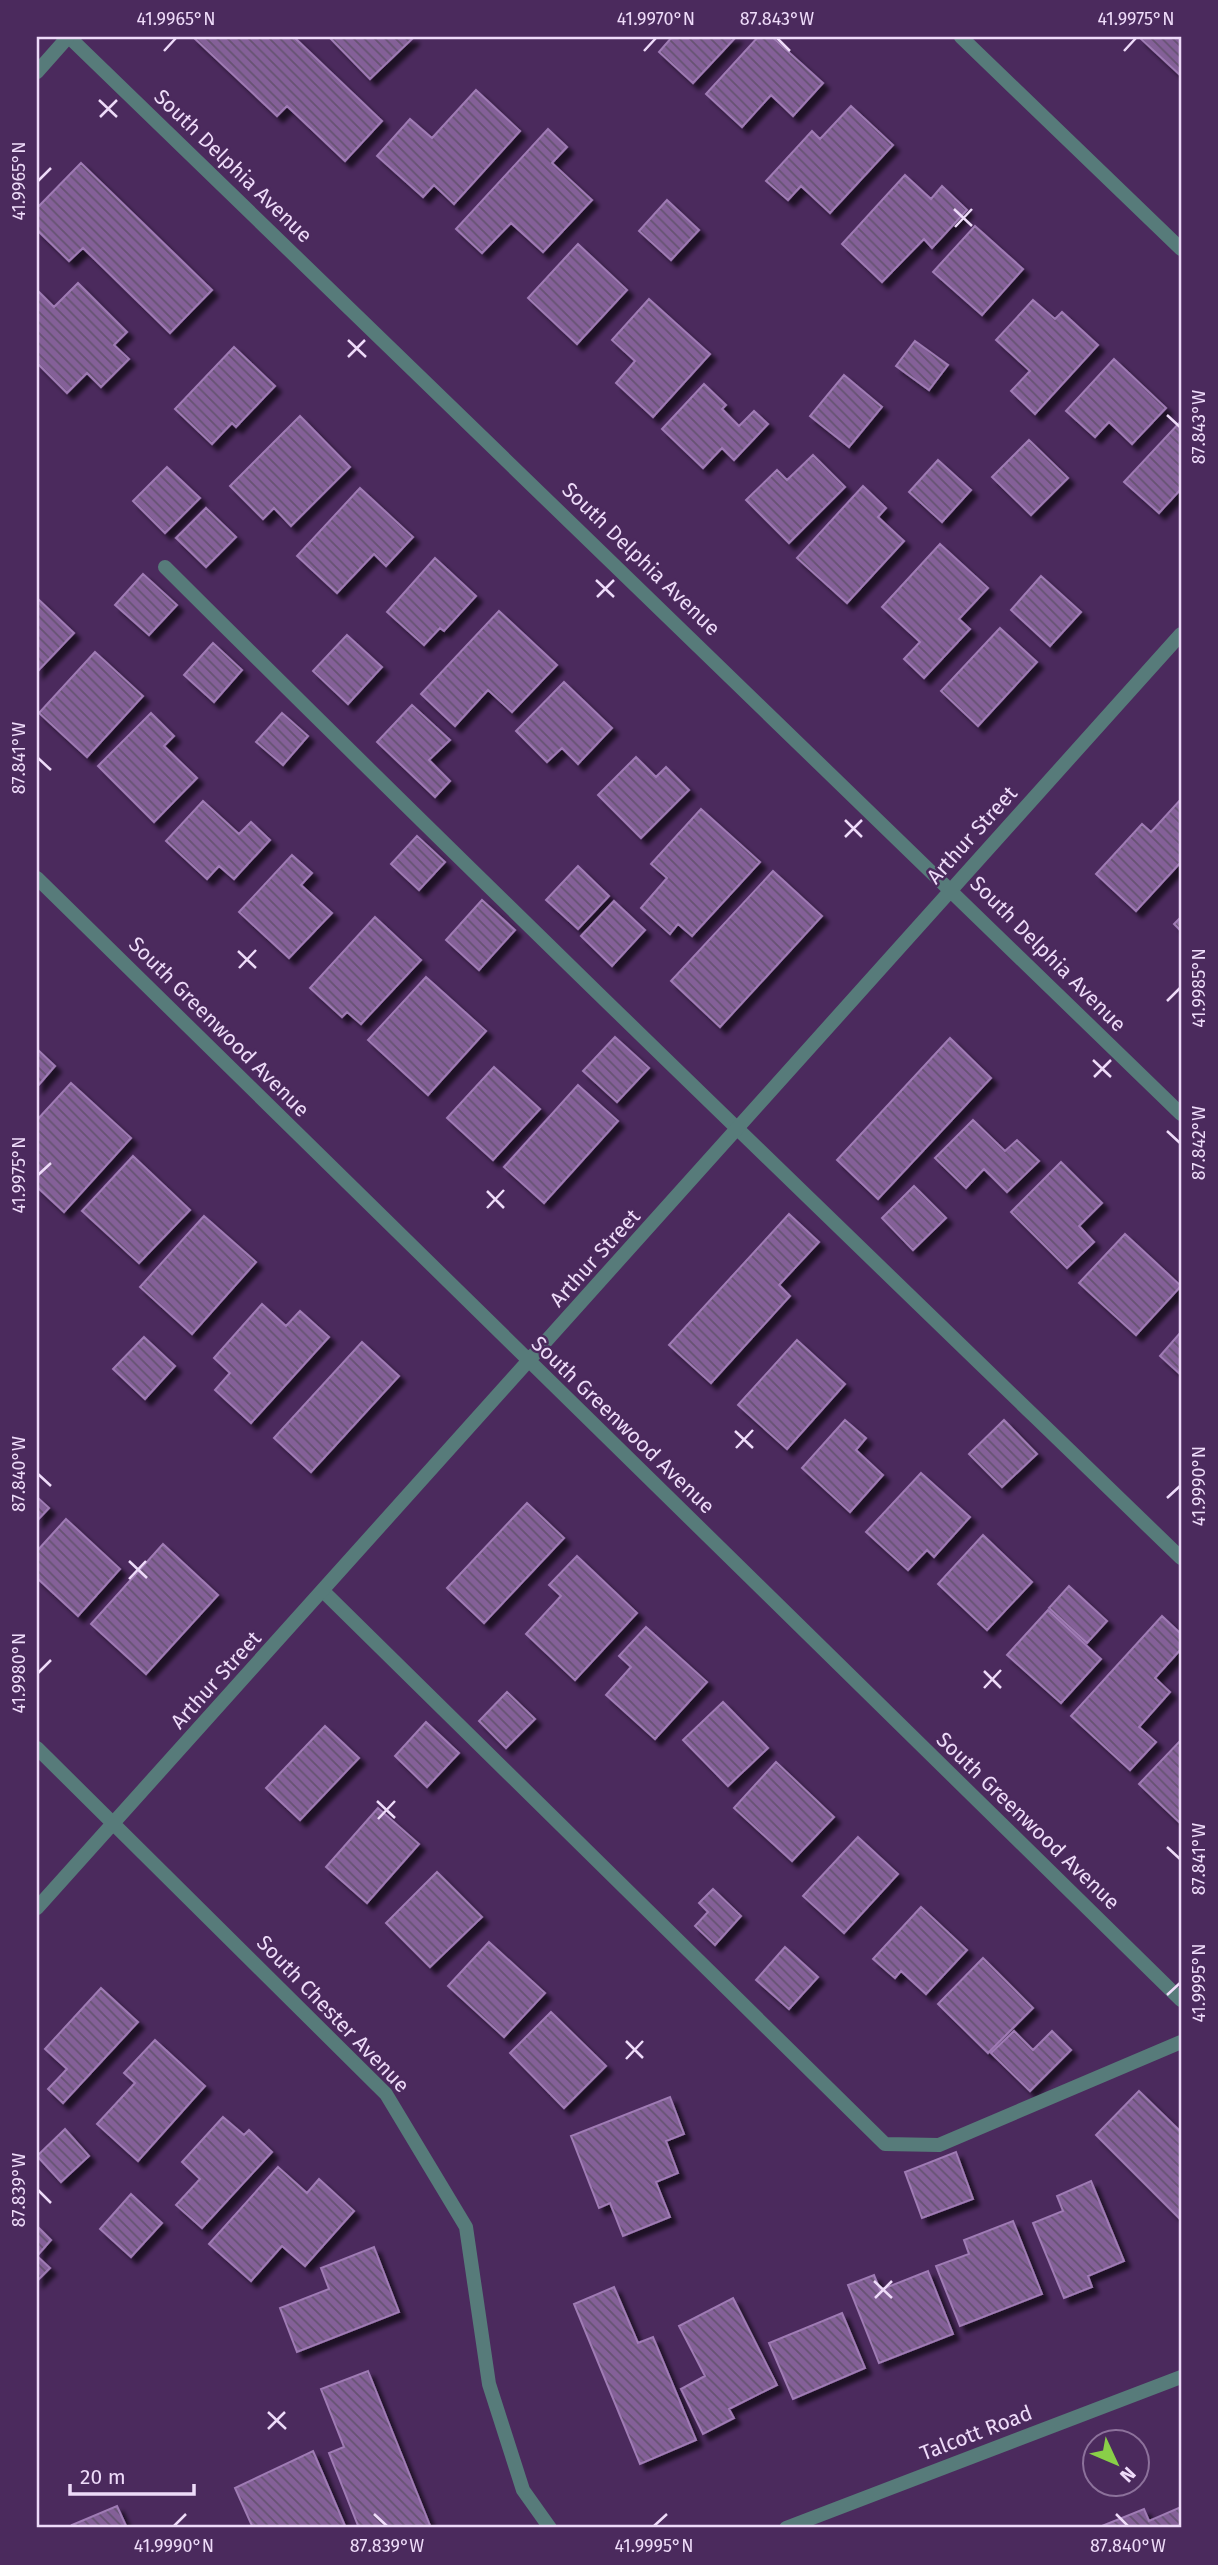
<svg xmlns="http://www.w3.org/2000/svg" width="1218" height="2565" viewBox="0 0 1218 2565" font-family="'Fira Sans',sans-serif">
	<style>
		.building { fill: url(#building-back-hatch); stroke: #9f7bb4; stroke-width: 2; filter: url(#shadow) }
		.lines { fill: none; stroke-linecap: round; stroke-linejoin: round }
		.service { stroke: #577b7a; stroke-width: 14 }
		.minor { stroke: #577b7a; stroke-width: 14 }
		.tertiary { stroke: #577b7a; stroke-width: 14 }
		.ticks { fill: none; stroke: #eedbf9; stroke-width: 2.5 }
		.labels { text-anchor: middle; stroke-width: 5; stroke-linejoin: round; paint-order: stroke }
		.street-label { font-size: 21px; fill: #eedbf9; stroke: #4b2a5d }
		.neatline { fill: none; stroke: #eedbf9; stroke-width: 2.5 }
		.ticks-label { font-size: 18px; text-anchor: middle; fill: #eedbf9 }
	</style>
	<defs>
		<pattern id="building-back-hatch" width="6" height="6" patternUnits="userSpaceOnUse" patternTransform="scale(1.75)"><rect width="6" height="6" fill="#846198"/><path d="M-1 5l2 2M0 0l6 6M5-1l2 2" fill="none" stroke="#665272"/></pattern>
		<filter id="shadow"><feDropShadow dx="6" dy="6" stdDeviation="2" flood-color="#0009"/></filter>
	</defs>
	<rect width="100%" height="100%" fill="#4b2a5d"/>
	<!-- building -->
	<path class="building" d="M193,37H294L382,121L345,161L287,106L277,116Z
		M329,37H412L413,38L370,79Z
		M672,37H736L693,83L659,52Z
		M758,37H772L823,83L793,116L771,95L742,127L706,94Z
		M1181,37V76L1140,38L1141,37Z
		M476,90L520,131L454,204L434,185L423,197L377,156L410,119L432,138Z
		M851,106L893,145L830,213L801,186L788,200L766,181L812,131L820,139Z
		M548,129L567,147L552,163L592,200L543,252L511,223L482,253L456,229Z
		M81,163L212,290L170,333L83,248L69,261L37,230V208Z
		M905,175L931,199L942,186L967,210L932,248L924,239L882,282L842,244Z
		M667,200L699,230L671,260L639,231Z
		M975,226L1023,269L982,315L933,272Z
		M578,244L627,290L577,344L528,298Z
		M78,283L127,332L114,345L129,359L101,387L87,373L67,393L37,363V290L54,307Z
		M649,299L710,354L653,417L616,383L635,361L612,340Z
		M1033,300L1055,319L1062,312L1098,345L1035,414L1011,391L1030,371L996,340Z
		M915,341L948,365L929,390L896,366Z
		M234,347L275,386L236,427L232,423L212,444L175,409Z
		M1114,359L1166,408L1132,444L1109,422L1095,437L1066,411Z
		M844,375L882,407L849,447L810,416Z
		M704,384L726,405L722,409L739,426L754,411L768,424L734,460L722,448L703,468L662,429Z
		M300,416L350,467L291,526L274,508L263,519L230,486Z
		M1181,421V489L1159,513L1124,482Z
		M1029,440L1068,478L1031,515L992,477Z
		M813,455L845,487L789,543L746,500L777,470L787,480Z
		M938,460L971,490L942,522L909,492Z
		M167,467L200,498L165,533L133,501Z
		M863,486L886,508L878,517L904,541L847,603L797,558Z
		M360,488L413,537L386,566L374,554L337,593L297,556Z
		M206,508L236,537L206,567L176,538Z
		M940,544L988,588L959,619L970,629L924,678L904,659L920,642L882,607Z
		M435,558L476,596L444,631L440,628L424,645L387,612Z
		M143,574L177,605L149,635L115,605Z
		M1041,576L1081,612L1050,646L1011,610Z
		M37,598L74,633L37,672Z
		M499,611L557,665L512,712L488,690L455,726L421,694Z
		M1000,628L1037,662L978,726L941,691Z
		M347,635L382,667L348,704L313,671Z
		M213,643L242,670L214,702L184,675Z
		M95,652L143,696L87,757L39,713Z
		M564,682L612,728L578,764L562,748L547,762L516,731Z
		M412,705L450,740L429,760L450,781L435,797L377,742Z
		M151,713L174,736L164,746L197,778L154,822L98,766Z
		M282,713L308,736L283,765L256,742Z
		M636,757L656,777L666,767L689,790L641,838L598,795Z
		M1181,799V862L1136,911L1096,874L1142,824L1151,832Z
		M203,801L239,834L251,822L270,840L234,879L219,866L207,879L166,841Z
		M701,809L760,862L692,936L678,924L670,934L641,908L667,878L651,864Z
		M417,836L445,862L419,890L391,864Z
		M292,855L312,873L301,885L332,913L289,958L239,912Z
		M578,866L609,896L578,929L546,900Z
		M773,871L822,916L720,1027L671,981Z
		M482,900L515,930L479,970L446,940Z
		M614,901L645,930L612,966L581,936Z
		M375,917L421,960L361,1024L347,1012L342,1017L310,988Z
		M1181,917V931L1174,924Z
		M426,977L486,1031L428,1095L368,1040Z
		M615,1037L649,1068L617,1102L583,1071Z
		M950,1038L991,1078L878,1199L837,1160Z
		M37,1049L55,1066L37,1087Z
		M494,1067L540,1109L493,1160L447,1118Z
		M71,1083L131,1138L64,1212L37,1187V1120Z
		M578,1085L618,1121L544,1203L504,1167Z
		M973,1120L1005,1151L1017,1140L1039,1161L1007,1192L984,1169L966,1188L935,1158Z
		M133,1156L190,1210L139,1263L82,1211Z
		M1061,1162L1102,1203L1079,1226L1094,1242L1067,1268L1011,1212Z
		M914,1186L946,1218L913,1250L882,1218Z
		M789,1214L819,1242L779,1285L790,1296L711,1383L669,1345Z
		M204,1216L256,1262L192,1334L140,1287Z
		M1125,1234L1181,1286L1136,1335L1079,1283Z
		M262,1304L286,1326L300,1311L329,1337L251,1423L215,1390L230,1373L214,1358Z
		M1181,1332V1375L1160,1356Z
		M144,1337L175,1366L145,1399L113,1369Z
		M797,1340L845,1384L787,1449L738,1405Z
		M362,1342L399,1376L311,1472L274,1438Z
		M845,1420L866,1438L856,1450L883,1475L850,1512L802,1468Z
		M1004,1420L1037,1454L1002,1487L969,1454Z
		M921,1473L970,1517L934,1557L927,1550L908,1570L866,1532Z
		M37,1497L49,1508L37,1521Z
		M527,1503L564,1538L484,1623L447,1588Z
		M66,1519L120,1569L78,1616L37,1578V1551Z
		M983,1535L1032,1582L987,1630L938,1584Z
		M163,1544L218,1595L146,1674L91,1624Z
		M577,1556L637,1613L575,1680L526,1634L561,1596L549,1585Z
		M1069,1586L1107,1621L1087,1643L1049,1608Z
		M1048,1610L1101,1659L1061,1703L1007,1655Z
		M1162,1616L1181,1634V1649L1155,1678L1170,1692L1139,1727L1156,1742L1130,1770L1071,1716Z
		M646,1627L707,1682L655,1739L606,1695L631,1667L619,1656Z
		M507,1692L535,1719L506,1748L479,1721Z
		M723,1702L768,1748L728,1786L683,1740Z
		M426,1722L459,1753L427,1787L395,1756Z
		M325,1726L359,1758L300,1820L266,1788Z
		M1181,1740V1824L1139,1784Z
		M776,1762L834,1817L792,1861L734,1808Z
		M378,1808L419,1844L367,1903L326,1867Z
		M858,1837L898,1874L844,1933L803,1896Z
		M437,1872L482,1917L430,1967L386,1923Z
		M713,1889L741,1916L715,1945L695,1926L708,1912L699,1903Z
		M921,1907L967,1950L926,1994L901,1971L895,1978L873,1959Z
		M489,1942L545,1993L504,2037L448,1986Z
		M785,1947L818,1977L789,2009L756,1980Z
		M983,1958L1033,2008L988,2053L938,2004Z
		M101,1988L138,2022L63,2103L48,2089L67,2069L45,2049Z
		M551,2012L606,2066L564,2108L510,2053Z
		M1014,2031L1033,2050L1052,2031L1071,2050L1030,2091L991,2053Z
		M155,2040L205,2086L138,2161L97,2124L135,2083L124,2073Z
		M1139,2091L1181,2132V2220L1096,2135Z
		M670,2097L684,2134L666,2141L678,2173L656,2182L670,2217L623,2236L610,2203L599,2208L571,2136Z
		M223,2117L244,2135L249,2130L272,2152L202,2228L176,2205L200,2179L182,2162Z
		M65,2129L89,2156L61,2182L37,2156Z
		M956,2152L973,2199L922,2218L905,2172Z
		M278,2167L307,2193L319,2179L354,2211L305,2266L282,2246L251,2281L209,2244Z
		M1091,2181L1124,2261L1088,2276L1092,2287L1064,2298L1033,2223L1063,2211L1057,2196Z
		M131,2194L162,2223L131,2257L100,2229Z
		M1013,2221L1042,2294L960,2326L936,2266L969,2254L964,2240Z
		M37,2226L51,2240L37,2256L50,2268L37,2281Z
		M374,2247L399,2312L297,2352L280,2308L329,2289L321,2268Z
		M928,2271L953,2334L879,2363L848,2285L874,2275L880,2290Z
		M614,2287L638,2343L653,2337L696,2440L640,2464L574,2304Z
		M733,2298L777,2385L729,2409L734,2418L703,2434L681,2389L705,2376L679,2326Z
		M842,2313L865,2368L793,2399L769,2343Z
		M368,2371L431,2528H359L329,2453L344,2447L321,2389Z
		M313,2451L346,2528H253L235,2488Z
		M117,2506L127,2528H74L72,2525Z
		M1181,2507V2528H1097L1144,2509L1149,2521Z"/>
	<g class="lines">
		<!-- service -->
		<path class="service" d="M165,567C500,901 841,1229 1181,1558
			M324,1592L885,2144L939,2145L1181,2042"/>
		<!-- minor -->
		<path class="minor" d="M69,37L1181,1114
			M961,37L1181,249
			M37,878L1181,2000
			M37,1748L386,2094L466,2227L489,2384L523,2490L550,2528
			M37,1908L1181,634"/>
		<!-- tertiary -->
		<path class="tertiary" d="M37,72L68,37
			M786,2528L1181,2377"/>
	</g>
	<!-- ticks -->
	<path class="ticks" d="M777,38L790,51M164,51L176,38M644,51L656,38M1124,51L1136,38M99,100L117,117M100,117L117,100M38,181L51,168M954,209L972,226M955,227L972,209M348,340L366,357M348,357L365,340M1167,415L1180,427M596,580L614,597M597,597L614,580M38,758L51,770M845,820L862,837M845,837L862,820M238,951L256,968M239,968L256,950M1167,1001L1180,988M1093,1060L1111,1077M1094,1077L1111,1060M1167,1131L1180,1143M38,1175L51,1163M487,1191L504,1208M487,1208L504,1190M735,1431L753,1448M736,1448L753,1430M38,1474L51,1486M1167,1498L1180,1486M129,1561L147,1578M129,1579L146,1561M984,1671L1001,1688M38,1673L51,1660M984,1688L1001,1670M377,1801L395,1818M378,1819L395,1801M1167,1847L1180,1859M1167,1995L1180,1983M626,2041L643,2058M626,2059L643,2041M38,2190L51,2203M874,2281L892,2298M875,2298L892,2281M268,2412L286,2429M268,2429L285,2412M374,2514L387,2526M1116,2514L1128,2526M174,2526L186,2514M654,2526L667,2514"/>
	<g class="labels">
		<!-- street labels -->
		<g class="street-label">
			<text transform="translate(233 166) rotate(44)" y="7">South Delphia Avenue</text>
			<text transform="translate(641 559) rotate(44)" y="7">South Delphia Avenue</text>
			<text transform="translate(972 835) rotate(-48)" y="7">Arthur Street</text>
			<text transform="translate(1048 954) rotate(45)" y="7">South Delphia Avenue</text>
			<text transform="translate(219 1027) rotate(45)" y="7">South Greenwood Avenue</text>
			<text transform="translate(595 1258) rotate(-48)" y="7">Arthur Street</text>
			<text transform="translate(623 1425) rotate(44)" y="7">South Greenwood Avenue</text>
			<text transform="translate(216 1680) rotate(-48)" y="7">Arthur Street</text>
			<text transform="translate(1028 1821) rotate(44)" y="7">South Greenwood Avenue</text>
			<text transform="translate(333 2014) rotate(46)" y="7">South Chester Avenue</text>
			<text transform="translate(976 2433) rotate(-21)" y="7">Talcott Road</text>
		</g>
	</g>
	<!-- border -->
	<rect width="1218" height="2565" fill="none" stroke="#4b2a5d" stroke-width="77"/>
	<!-- north arrow -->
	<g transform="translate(1116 2463) rotate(134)"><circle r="33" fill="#4b2a5d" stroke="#8c719b" stroke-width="2"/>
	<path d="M0-5L12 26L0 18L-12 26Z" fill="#89cf48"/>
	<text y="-10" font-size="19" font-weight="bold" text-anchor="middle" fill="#eedbf9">N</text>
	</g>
	<!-- scale -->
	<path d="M70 2484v10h124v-10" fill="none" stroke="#eedbf9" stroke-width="3.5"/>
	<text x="80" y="2484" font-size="21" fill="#eedbf9" stroke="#4b2a5d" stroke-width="5" paint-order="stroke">20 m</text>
	<rect x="38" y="38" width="1142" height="2488" class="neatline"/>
	<g class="ticks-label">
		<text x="176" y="25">41.9965°N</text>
		<text x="656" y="25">41.9970°N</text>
		<text x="777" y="25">87.843°W</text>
		<text x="1136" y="25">41.9975°N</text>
		<text transform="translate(19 181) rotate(-90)" y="6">41.9965°N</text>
		<text transform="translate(1199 427) rotate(-90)" y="6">87.843°W</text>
		<text transform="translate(19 758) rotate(-90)" y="6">87.841°W</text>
		<text transform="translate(1199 988) rotate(-90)" y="6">41.9985°N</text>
		<text transform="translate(1199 1143) rotate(-90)" y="6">87.842°W</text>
		<text transform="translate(19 1175) rotate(-90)" y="6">41.9975°N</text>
		<text transform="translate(19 1474) rotate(-90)" y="6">87.840°W</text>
		<text transform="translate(1199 1486) rotate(-90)" y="6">41.9990°N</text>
		<text transform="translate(19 1673) rotate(-90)" y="6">41.9980°N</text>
		<text transform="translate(1199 1859) rotate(-90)" y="6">87.841°W</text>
		<text transform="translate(1199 1983) rotate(-90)" y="6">41.9995°N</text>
		<text transform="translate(19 2190) rotate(-90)" y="6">87.839°W</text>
		<text x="174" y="2552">41.9990°N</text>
		<text x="387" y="2552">87.839°W</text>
		<text x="654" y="2552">41.9995°N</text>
		<text x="1128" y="2552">87.840°W</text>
	</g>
</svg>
